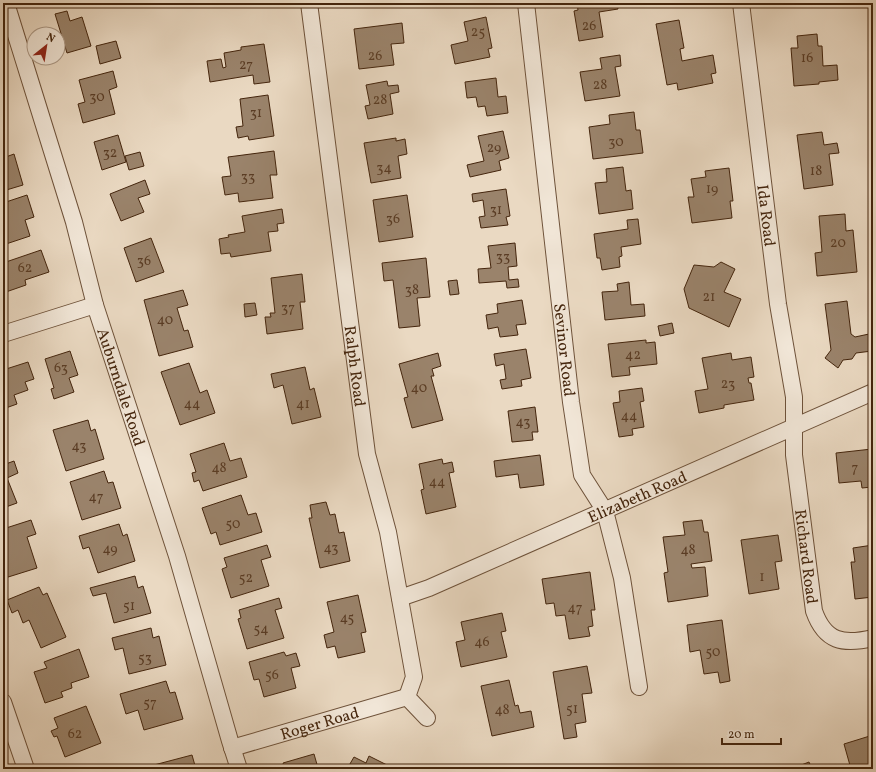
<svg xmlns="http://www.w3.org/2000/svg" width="876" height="772" viewBox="0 0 876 772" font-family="Vollkorn,serif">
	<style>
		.building { fill: #9a836b; stroke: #44250d }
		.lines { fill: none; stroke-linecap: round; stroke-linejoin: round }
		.minor-casing { stroke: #6e523a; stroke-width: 18 }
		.minor { stroke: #f1e6d7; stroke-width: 16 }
		.labels { text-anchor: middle; stroke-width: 4; stroke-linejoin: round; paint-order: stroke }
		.number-label { font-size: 14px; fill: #5a3c24 }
		.street-label { font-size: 16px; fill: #44250d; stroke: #f1e6d7 }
	</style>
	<rect width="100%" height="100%" fill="#ead9c2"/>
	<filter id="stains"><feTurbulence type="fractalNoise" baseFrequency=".005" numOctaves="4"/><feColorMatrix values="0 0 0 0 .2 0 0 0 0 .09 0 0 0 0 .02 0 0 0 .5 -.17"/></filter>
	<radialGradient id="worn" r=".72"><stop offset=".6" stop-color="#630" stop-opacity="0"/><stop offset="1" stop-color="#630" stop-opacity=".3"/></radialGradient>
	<!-- building -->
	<path class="building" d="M577,3H617L618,9L599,12L603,37L579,41L574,11L578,10Z
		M67,11L70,21L82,17L91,46L67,53L55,14Z
		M486,17L492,48L488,49L490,57L455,64L451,45L468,41L464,22Z
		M679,20L684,48L680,49L682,61L713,55L716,73L711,74L713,83L678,90L677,83L667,85L656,24Z
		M402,23L404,43L391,44L394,65L359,69L354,29Z
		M817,34L818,46H822L823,66L837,65L838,80L819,82V84L794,86L791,48H798L797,36Z
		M116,41L121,58L100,64L96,46Z
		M264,44L270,82L254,84L253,75L210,82L207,61L221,59L223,68L226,67L224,53L241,50V47Z
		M620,55L621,66L615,67L620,96L585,101L580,72L602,69L600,58Z
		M113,71L117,87L109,90L115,114L83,123L78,104L85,102L79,80Z
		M496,78L498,97L506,96L508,113L487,116L485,106L478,107L476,97L467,98L465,82Z
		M387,81L388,86L398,85L399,92L390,94L393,114L368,119L365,106L370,105L366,85Z
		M268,95L274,136L249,140L248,136L238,138L236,127L243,126L240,99Z
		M634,112L636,130H640L643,153L593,159L589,127L610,124L609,115Z
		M503,131L509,158L499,161L501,170L470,177L467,165L484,161L478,136Z
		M822,132L824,145L837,143L839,153L829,154L833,185L804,189L797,135Z
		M118,135L126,162L102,170L94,142Z
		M396,138V141L405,139L407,154L398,156L401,178L371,183L364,143Z
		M274,151L277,175H270L273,198L239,202L238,193L225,195L222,177L231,176L228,157Z
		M140,152L144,166L129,170L125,156Z
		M14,154L23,185L3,191V158Z
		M623,167L626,191L631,190L633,209L599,214L595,183L607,182L606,169Z
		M729,168L733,201H730L732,218L692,223L688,197H694L691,179L706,177L705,171Z
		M145,180L150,194L138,198L144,212L121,221L110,194Z
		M506,189L510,216L506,217L508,225L481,228L479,217L485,216L483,200L473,202L472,194Z
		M27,195L34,217L25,220L30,236L3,245V203Z
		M407,195L413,237L379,242L373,200Z
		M282,209L284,223L277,224L278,231L268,232L271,251L231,257L230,253L221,254L219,239L229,237L228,235L245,232L242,216Z
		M845,214L846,231L853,230L857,272L817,276L815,253L822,252L819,216Z
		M638,219L641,244L621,247L622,256L619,257L620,267L602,270L600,258H597L594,234L628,229L627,220Z
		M151,238L164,272L136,282L124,248Z
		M515,243L517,266L508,267L509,280L518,279L519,287L507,288L506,281L479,283L478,269L491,268L488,246Z
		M41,250L49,272L25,280L26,285L3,293V263Z
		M426,258L430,297L417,298L420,326L399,328L393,280L384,281L382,263Z
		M721,262L735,269L724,292L741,299L729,327L689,308L684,289L694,265L714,267Z
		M302,274L305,302H300L303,329L267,334L265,317H271L270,313H275L271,278Z
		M457,280L459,294L450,295L448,281Z
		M629,282L631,305L644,304L645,316L605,320L602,292L618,291L617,284Z
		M183,290L188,305L177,308L184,331L188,330L193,347L159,356L144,300Z
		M522,300L526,324L516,325L518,335L500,337L498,327L488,329L486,315L498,313L497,304Z
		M847,301L851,334L855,337L869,334L872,351L856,353L852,359L843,360L838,368L825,358L831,350L825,304Z
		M255,303L257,315L245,317L244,304Z
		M672,323L674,333L660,336L658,326Z
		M646,340V343L655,342L657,364L629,367L630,375L612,377L608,344Z
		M526,349L531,378L521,380L522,386L502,389L500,380L506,379L504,364L496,366L494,354Z
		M70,351L78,375L69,378L74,392L54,399L51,389L54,388L45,359Z
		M438,353L441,366L432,369L434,376H431L443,420L412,428L404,398L408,397L399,364Z
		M731,353L732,360L751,357L754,377L748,378L749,383H751L754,400L724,405V408L699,413L695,391L708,389L702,358Z
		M28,362L34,379L25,382L28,390L14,395L17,404L3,409V370Z
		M189,363L200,393L207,390L215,413L180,425L161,372Z
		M305,367L310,390L314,388L321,417L292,424L283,385L274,388L271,374Z
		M642,388L644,401L640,402L644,427L632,429L633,435L619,437L613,403L620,402L619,391Z
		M535,407L538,432H532L533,440L512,442L508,411Z
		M88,420L91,431L95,429L104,459L66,471L53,430Z
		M873,441L872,487L862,488L861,481L839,483L836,453L872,449L871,442Z
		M224,443L230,461L241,458L247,477L203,491L199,480L194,482L192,473L196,472L190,454Z
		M540,455L544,485L520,488L518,474L496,477L494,461Z
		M442,459L443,464L452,462L454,472L449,473L456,507L426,514L421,490L424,489L419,464Z
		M14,461L18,473L7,478L17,503L3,508V465Z
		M104,471L108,483L113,482L121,508L82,520L70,482Z
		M241,495L248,515L256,513L262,532L220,545L216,532L211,534L202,508Z
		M326,502L330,515L335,514L339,533L344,532L350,561L320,568L309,518H312L310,505Z
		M31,520L36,534L27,537L37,568L5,578L3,571V551L5,550L3,529Z
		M702,520L704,532H708L712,561L691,564L692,568L705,567L708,596L668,602L664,573L668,572L663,537L685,535L683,522Z
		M119,524L123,536L127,534L135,561L98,573L89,547L83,549L79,536Z
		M778,535L782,561L775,562L779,589L749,594L741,540Z
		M267,545L271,557L261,560L269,586L231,598L222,569L227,567L224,558Z
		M873,545V597L855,599L851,562H855L853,548Z
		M590,572L595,610H591L593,626L588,627L590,636L569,639L565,615L556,616L554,603L546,604L542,579Z
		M135,576L138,588L143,586L151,613L114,623L106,593L93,596L90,588Z
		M39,587L43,595L47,593L66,637L41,648L29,620L23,623L18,610L12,613L7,600Z
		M358,595L366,632L361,633L365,652L338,658L335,646L327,648L324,635L334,632L327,602Z
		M279,598L282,608L275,610L284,638L247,649L238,619L241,618L239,610Z
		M502,613L506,631L501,632L507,657L461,667L456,642L465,640L461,622Z
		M722,620L730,681L720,683L718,672L704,674L700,650L690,652L687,625Z
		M151,628L153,638L159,636L166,665L129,674L123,648L115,650L112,638Z
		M79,649L89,677L71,683L72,688L61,692L63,697L45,703L34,672L47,668L44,662Z
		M284,652L286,656L296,653L300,666L291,668L296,688L264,697L259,679L254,680L249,662Z
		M587,666L592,693L582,694L586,722L575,724L577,737L564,739L553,672Z
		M509,680L515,706L518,705L520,713L531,711L534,727L492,736L481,686Z
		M166,681L170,693L175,692L183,719L144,730L138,710L126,714L120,694Z
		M86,706L101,743L65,757L57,736L54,737L51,731L58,728L54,718Z
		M873,735V767L851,769L844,744Z
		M314,754L318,768L285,769L283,763Z
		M192,755L196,769H155L154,765Z
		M369,756L395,769H347L354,757L366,763Z
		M809,762L812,769H791Z"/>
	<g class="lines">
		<defs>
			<g id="minor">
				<path id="s1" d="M6,3L74,222L95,305L177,556L230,741L239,769"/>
				<path id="s2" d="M309,3L367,454L388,532L414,677L407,697L427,718"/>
				<path id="s3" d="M526,3L571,402L582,475L605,511L622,578L639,687"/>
				<path id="s4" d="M741,3L778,304L794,397V455L814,611C825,642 843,645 873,638"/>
				<path d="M3,334L95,305"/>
				<path id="s5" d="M400,598L429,588L472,569L873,392"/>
				<path d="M3,702L26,769"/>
				<path id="s6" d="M232,748L407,697"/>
			</g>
		</defs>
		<!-- minor casing -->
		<use href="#minor" class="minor-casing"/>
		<!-- minor -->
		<use href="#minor" class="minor"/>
	</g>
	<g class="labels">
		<!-- number labels -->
		<g class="number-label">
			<text x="589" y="30">26</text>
			<text x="478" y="36">25</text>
			<text x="375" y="60">26</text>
			<text x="807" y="62">16</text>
			<text x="246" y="69">27</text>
			<text x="600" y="89">28</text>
			<text x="97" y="101">30</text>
			<text x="380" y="104">28</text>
			<text x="256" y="117">31</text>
			<text x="616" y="146">30</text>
			<text x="494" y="152">29</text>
			<text x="110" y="157">32</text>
			<text x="384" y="172">34</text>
			<text x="816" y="175">18</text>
			<text x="248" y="181">33</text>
			<text x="712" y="193">19</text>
			<text x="496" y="214">31</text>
			<text x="393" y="223">36</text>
			<text x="838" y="247">20</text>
			<text x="503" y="261">33</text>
			<text x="144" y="265">36</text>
			<text x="25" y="272">62</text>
			<text x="412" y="294">38</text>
			<text x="709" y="301">21</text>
			<text x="288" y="312">37</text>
			<text x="165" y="324">40</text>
			<text x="633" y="359">42</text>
			<text x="61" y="372">63</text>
			<text x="728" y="388">23</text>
			<text x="419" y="392">40</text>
			<text x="192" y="408">44</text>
			<text x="303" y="408">41</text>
			<text x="629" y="420">44</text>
			<text x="523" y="426">43</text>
			<text x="79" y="450">43</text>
			<text x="219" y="472">48</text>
			<text x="855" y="472">7</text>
			<text x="437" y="486">44</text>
			<text x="96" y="501">47</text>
			<text x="233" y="528">50</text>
			<text x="331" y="552">43</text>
			<text x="110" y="553">49</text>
			<text x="688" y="554">48</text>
			<text x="762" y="581">1</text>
			<text x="246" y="582">52</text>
			<text x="129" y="610">51</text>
			<text x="575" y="612">47</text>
			<text x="347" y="622">45</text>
			<text x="261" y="633">54</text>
			<text x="482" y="646">46</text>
			<text x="713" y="656">50</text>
			<text x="145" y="662">53</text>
			<text x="272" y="679">56</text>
			<text x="150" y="707">57</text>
			<text x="572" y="713">51</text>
			<text x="502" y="714">48</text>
			<text x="75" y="738">62</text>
		</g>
		<!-- street labels -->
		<g class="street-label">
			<text dy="6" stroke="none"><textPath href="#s4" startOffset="214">Ida Road</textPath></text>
			<text dy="6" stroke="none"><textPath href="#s3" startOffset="349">Sevinor Road</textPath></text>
			<text dy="6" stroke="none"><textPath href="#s2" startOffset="366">Ralph Road</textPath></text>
			<text dy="6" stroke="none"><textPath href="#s1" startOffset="401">Auburndale Road</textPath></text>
			<text dy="6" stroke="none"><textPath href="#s5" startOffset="258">Elizabeth Road</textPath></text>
			<text dy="6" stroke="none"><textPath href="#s4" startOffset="558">Richard Road</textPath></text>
			<text dy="6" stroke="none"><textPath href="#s6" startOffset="91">Roger Road</textPath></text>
		</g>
	</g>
	<!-- margin -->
	<rect width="876" height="772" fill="none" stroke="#ead9c2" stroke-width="16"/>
	<rect x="4" y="4" width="868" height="764" fill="none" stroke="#44250d" stroke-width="2"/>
	<rect x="8" y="8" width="860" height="756" fill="none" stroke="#44250d"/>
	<!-- north arrow -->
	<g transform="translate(46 46) rotate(30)"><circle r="19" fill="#f1e6d7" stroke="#ac9986"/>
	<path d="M0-3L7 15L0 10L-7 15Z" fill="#8f2418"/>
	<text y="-6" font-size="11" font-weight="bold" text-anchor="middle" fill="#44250d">N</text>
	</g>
	<!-- scale -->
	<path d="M722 738v6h59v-6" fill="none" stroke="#44250d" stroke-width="2"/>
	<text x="728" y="738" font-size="12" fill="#44250d" stroke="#f1e6d7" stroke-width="3" paint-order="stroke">20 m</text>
	<rect width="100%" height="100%" filter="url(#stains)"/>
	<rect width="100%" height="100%" fill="url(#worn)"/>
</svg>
